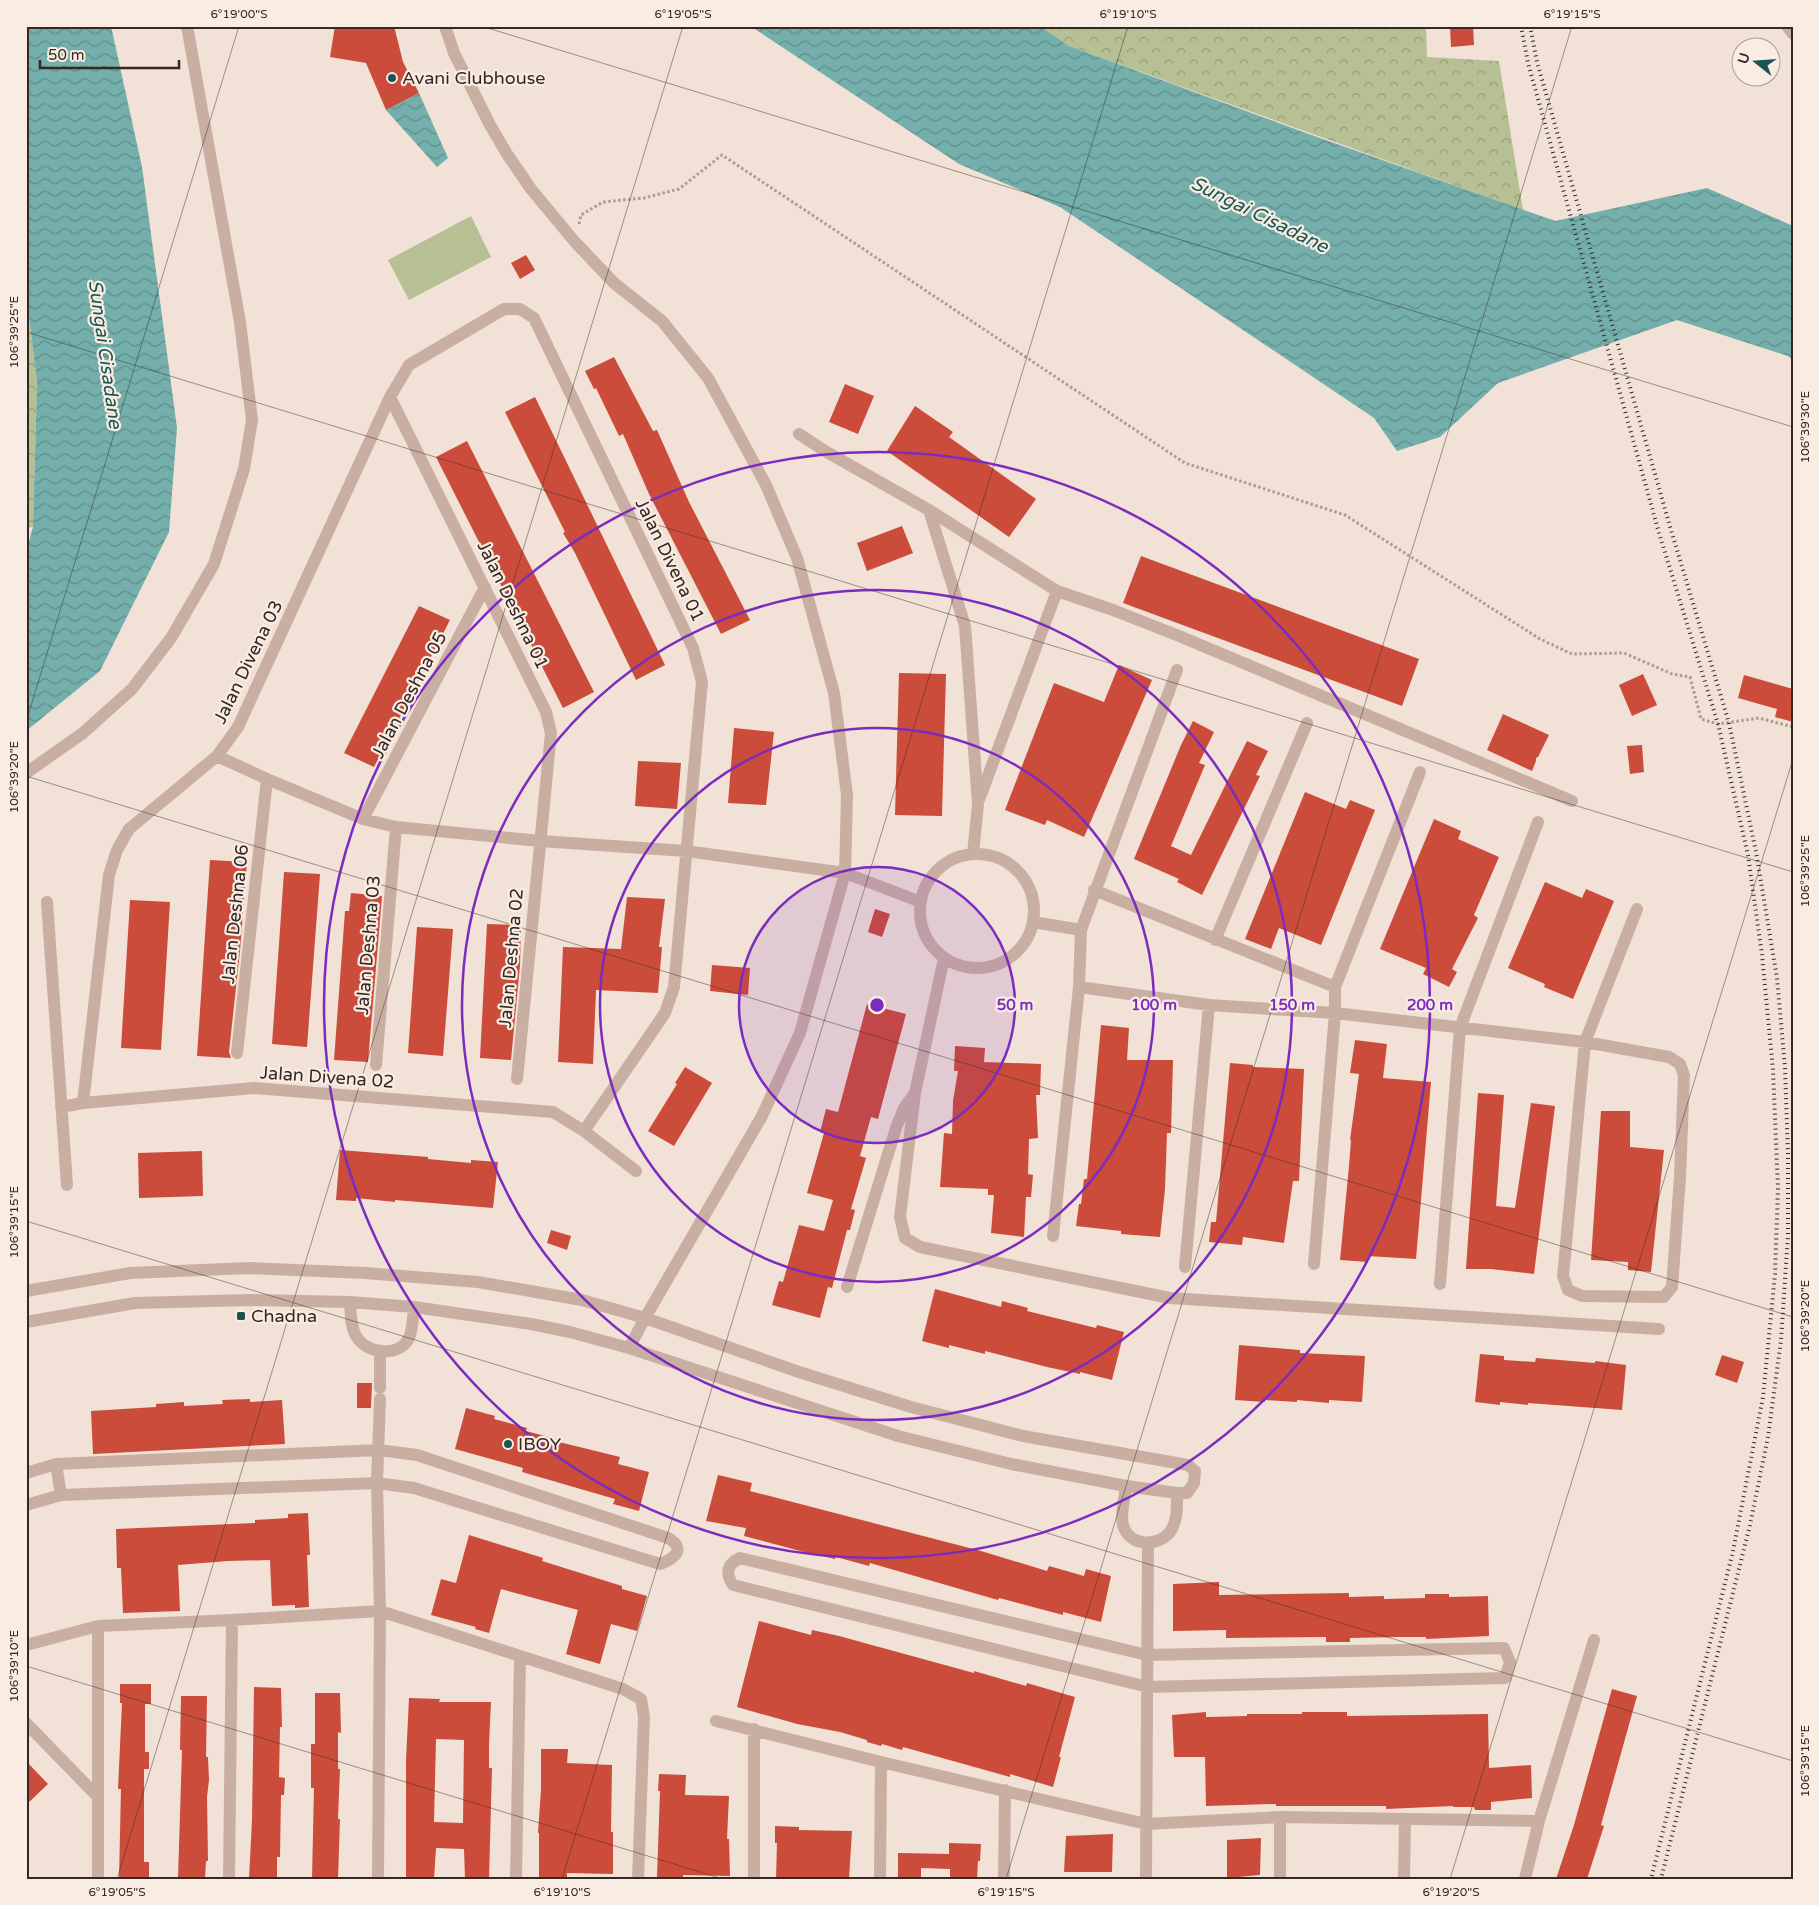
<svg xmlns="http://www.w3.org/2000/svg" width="1819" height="1905" viewBox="0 0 1819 1905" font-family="'Varela Round',sans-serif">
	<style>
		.forest { fill: url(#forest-crowns) }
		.park { fill: #b7c095 }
		.water { fill: url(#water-waves) }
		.building { fill: #cb4c3a; fill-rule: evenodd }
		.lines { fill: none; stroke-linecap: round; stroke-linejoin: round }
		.path { stroke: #b5998c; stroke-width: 3; stroke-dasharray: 2.5 2.5; stroke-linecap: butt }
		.street { stroke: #c9afa2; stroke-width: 12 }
		.rail { stroke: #342724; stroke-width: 4; stroke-dasharray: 1 4; stroke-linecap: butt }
		.ticks { fill: none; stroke: #342724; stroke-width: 1; stroke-opacity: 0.45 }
		.ring { fill: none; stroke: #7b2cbf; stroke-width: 2.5 }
		.poi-dot { fill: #195653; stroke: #f9ece2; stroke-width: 2 }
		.labels { text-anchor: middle; stroke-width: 4.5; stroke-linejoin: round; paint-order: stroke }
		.poi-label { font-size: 18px; fill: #342724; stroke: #f9ece2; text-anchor: start }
		.street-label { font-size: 18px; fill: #342724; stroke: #f9ece2 }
		.water-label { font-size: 19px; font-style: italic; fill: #195653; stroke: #f9ece2 }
		.centre { fill: #7b2cbf; stroke: #f9ece2; stroke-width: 2.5 }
		.ring-label { font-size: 15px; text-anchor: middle; font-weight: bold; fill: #7b2cbf; stroke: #f9ece2; stroke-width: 4.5; stroke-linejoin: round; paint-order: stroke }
		.neatline { fill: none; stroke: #342724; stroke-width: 2 }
		.ticks-label { font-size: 12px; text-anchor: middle; fill: #342724 }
	</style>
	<defs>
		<pattern id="forest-crowns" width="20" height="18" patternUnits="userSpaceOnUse" patternTransform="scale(1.25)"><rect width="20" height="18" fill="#b7c095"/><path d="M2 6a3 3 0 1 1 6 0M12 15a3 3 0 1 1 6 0" fill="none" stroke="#969c79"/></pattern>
		<pattern id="water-waves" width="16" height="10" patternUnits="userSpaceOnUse" patternTransform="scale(1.25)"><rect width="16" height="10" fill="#74afab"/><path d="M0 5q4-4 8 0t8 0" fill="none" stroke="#608e8b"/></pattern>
	</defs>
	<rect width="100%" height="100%" fill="#f1e1d6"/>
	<!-- forest -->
	<path class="forest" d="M1040,26H1426L1427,57L1499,61L1523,210L1069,46Z
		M26,292L37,382L33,527L26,528Z"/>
	<!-- park -->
	<path class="park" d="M471,216L491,257L409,300L388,260Z"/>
	<!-- water -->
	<path class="water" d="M26,26H111L142,167L177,428L169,532L100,671L26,731V552L33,527L37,382L26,292Z
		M753,26H1040L1069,46L1320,138L1555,221L1707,188L1793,226V360L1788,356L1677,320L1498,383L1440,437L1397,451L1374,418L1060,207L959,164L755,29Z
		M419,93L448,158L437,167L386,110Z"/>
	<!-- building -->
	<path class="building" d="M335,26H394L403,62L419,93L386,110L366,63L330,57Z
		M1450,26H1473L1474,45L1451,47Z
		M526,255L535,270L520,279L511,263Z
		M614,357L653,431L657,430L689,502L750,620L721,634L649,494L623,434L619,436L596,388L594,389L585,371Z
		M845,384L874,396L858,434L829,422Z
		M535,397L665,665L636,680L575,553L563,533L565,532L505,412Z
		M915,406L953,432L949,437L1036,499L1009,537L887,451Z
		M467,441L594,692L563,708L436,457Z
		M902,526L913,553L867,571L857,543Z
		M1141,556L1419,659L1402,706L1123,603Z
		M419,606L450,620L374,767L344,753Z
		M1119,665L1152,680L1084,837L1047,820L1045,825L1005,810L1054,683L1104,702Z
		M899,673L946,674L942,816L895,815Z
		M1643,674L1657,705L1632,716L1619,685Z
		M1744,675L1793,689V722L1775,717L1777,709L1738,698Z
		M1503,714L1549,735L1538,757L1536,758V761L1532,771L1487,750Z
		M1193,721L1214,732L1199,763L1205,765L1171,846L1191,855L1247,741L1268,751L1256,775L1260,776L1202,895L1177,882L1179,879L1134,859L1181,745Z
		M734,728L774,732L766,805L728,803Z
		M1642,745L1644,772L1630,774L1627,746Z
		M638,761L681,763L677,809L635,806Z
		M1305,792L1346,809L1350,800L1375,810L1321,945L1279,928L1271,949L1245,939Z
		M1434,819L1461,831L1458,839L1499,857L1474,915L1478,918L1452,969L1457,972L1449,987L1423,974L1426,968L1380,949Z
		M210,860L247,862L240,951L229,1052L231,1058L197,1056Z
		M284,872L320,874L307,1047L272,1044Z
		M1545,882L1582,898L1586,889L1614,901L1573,999L1544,987L1545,984L1508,968Z
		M351,893L382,896L368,1062L334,1060L345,911H349Z
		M627,897L665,899L659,947H662L658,993L596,990L593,1064L558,1062L563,947L621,949Z
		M130,900L170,902L161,1050L121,1048Z
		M875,909L890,914L882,937L868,932Z
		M487,924L521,925L520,965L511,1060L480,1058Z
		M417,927L453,929L443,1056L408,1053Z
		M712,965L750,968L748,995L710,991Z
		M867,1004L906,1014L878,1119L871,1117L860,1156L866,1158L851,1209L855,1210L850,1230H847L832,1288L828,1287L820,1318L772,1305L779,1281L783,1282L799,1225L824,1231L833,1200L807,1193L824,1133L820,1132L826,1109L838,1112Z
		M1101,1025L1129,1028L1127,1060H1173L1171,1133H1167L1165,1189L1160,1237L1121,1234V1231L1076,1226L1079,1204H1081L1084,1179H1087Z
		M1355,1040L1387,1044L1383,1078L1431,1082L1416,1259L1368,1256V1262L1340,1260L1349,1166L1351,1140H1350L1359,1074L1350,1073Z
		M955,1046L985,1048L984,1062L1041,1064L1040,1095H1036L1038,1138L1029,1139L1028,1174L1033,1175L1031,1197H1026L1024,1237L991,1233L994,1195H988V1189L940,1187L944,1133L952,1134L953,1101L958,1071H954Z
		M1230,1063L1253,1065V1067L1304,1069L1299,1181H1293L1284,1243L1243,1237L1242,1245L1209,1242L1211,1222H1216Z
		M685,1067L712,1083L674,1146L648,1131L677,1084L675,1083Z
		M1478,1093L1504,1095L1496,1206L1515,1208L1531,1103L1555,1106L1534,1274L1491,1269H1466Z
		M1601,1111H1630V1147L1664,1150L1651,1272L1628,1270V1262L1591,1260Z
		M340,1150L428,1157V1159L471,1163V1160L498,1162L493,1208L395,1200V1202L356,1198V1201L336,1200Z
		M202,1151L203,1196L139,1198L138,1153Z
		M551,1230L571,1236L567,1250L547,1243Z
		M935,1289L1001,1307L1002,1301L1028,1308L1027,1311L1096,1328L1097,1325L1124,1332L1112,1380L1080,1372V1374L1047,1367L985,1351V1354L949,1345V1348L922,1341Z
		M1239,1345L1300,1350V1353L1365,1356L1362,1402L1329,1400V1403L1297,1400V1402L1265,1400V1402L1235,1400Z
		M1480,1354L1504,1356V1360L1535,1362L1536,1358L1595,1363V1361L1626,1365L1622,1410L1528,1403V1405L1500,1402V1405L1475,1402Z
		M1722,1355L1744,1362L1737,1383L1715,1375Z
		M357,1383H372L371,1408H357Z
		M250,1399V1402L282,1400L285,1444L93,1454L91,1411L156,1407V1404L184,1402V1406L223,1404L222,1400Z
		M466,1408L495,1416L494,1419L527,1428L526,1431L556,1439L555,1441L620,1457L618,1464L649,1472L639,1511L613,1504L615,1499L522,1472L523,1468L455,1449Z
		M718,1475L752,1483L750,1491L981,1551L1047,1571L1049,1566L1084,1576L1086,1569L1111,1576L1101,1622L1063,1612V1615L999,1598L998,1600L870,1563L869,1566L836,1557L835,1559L804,1552L744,1536L746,1528L706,1521Z
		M308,1513L310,1555H307L309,1607L295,1608V1605L272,1606L270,1560L228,1561L178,1565L180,1611L123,1613L121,1568H117L116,1529L255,1523V1520L288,1518V1514Z
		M469,1535L543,1558L542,1561L622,1586V1589L647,1596L637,1631L611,1624L600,1664L566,1654L578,1610L501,1589L489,1633L475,1629L476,1627L431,1615L441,1579L456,1583Z
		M1219,1582V1595L1349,1593V1597L1384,1596V1599L1425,1598V1594H1449V1597L1488,1596L1489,1636L1426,1639V1637H1397L1350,1638V1642H1326V1637L1226,1638V1630L1173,1631V1584Z
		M759,1621L811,1635L812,1630L839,1636L974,1673V1671L1026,1686L1027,1683L1075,1697L1059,1757H1061L1053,1787L1010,1774V1777L903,1747L902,1750L882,1744L881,1746L867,1742V1740L840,1732L797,1724L737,1707Z
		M120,1684H151V1704H145V1752H149V1769H144V1862H149V1878H119L121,1789H118L122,1703H120Z
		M254,1687L281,1688L282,1727H280L279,1777L285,1778L284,1795H281L280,1857H277V1879H249L252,1820Z
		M1612,1689L1637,1696L1601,1825L1604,1826L1587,1879H1556L1574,1825Z
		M315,1693H340L341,1733L338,1732V1769H340L338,1819H340L338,1879H312L314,1788H311V1744H315Z
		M181,1696H207L206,1757H208L209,1780L207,1797L208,1861H206L205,1879H178L182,1750H180Z
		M409,1698L440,1699L439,1702H491L489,1744V1768H492L489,1879H465L464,1849L436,1848L434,1879H406V1760ZM436,1739L464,1740L463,1823L434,1822Z
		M1206,1712V1717L1247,1716V1714H1302V1712H1347V1716L1488,1714L1489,1768L1531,1765L1532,1798L1491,1802V1810H1475L1474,1807H1453V1806L1386,1809V1806H1276V1804L1206,1806L1205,1757H1174L1172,1715Z
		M541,1749H568L567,1763L612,1765L611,1832H613V1874L567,1873V1879H539V1833H538L541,1789Z
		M26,1761L48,1784L26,1805Z
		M659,1774L686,1775L685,1795L729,1796L727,1839H729L730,1876L683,1875V1878L657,1877L660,1791H658Z
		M775,1826L799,1827V1830L852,1831L849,1879H776L777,1843H775Z
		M1113,1834L1112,1872H1064L1066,1836Z
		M1261,1838L1260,1875L1227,1878V1840Z
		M949,1843L981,1844L980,1861H978L977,1879H950V1869L921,1868V1879H898V1853L949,1854Z"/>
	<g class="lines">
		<!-- path -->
		<path class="path" d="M579,224L581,215L603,202L644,198L679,189L722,155L1185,463L1345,515L1540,639L1572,654L1624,653L1672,674L1690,677L1701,719L1718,724L1759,718L1793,727"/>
		<!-- street -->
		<path class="street" d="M445,26L454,53L490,125L507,154L531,189L575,242L614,283L662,321L708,378L766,485L797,558L834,693L847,795L845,873L800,1033L762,1116L645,1318L629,1348
			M1787,26L1793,34
			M390,397L546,712L551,733L517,1079
			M799,434L825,451L929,510L1057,591L1113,610L1179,636L1572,801
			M929,510L965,626L978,804L973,854
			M217,756L267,779L363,819L396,827L540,841L686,851L845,873L921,902
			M26,773L83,733L132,689L171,638L214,564L244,469L252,420L240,322L187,26
			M979,800L1057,591
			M363,819L485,587
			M920 911a57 57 0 1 1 114 0a57 57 0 1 1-114 0Z
			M1094,890L1335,987V1013L1314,1264
			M47,902L67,1185
			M1033,922L1081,930
			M1215,940L1307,723
			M1079,987L1209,1005L1335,1013L1585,1042L1669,1057L1680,1064L1684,1075L1680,1177L1672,1287L1664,1297L1582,1296L1568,1290L1563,1276L1585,1042L1637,909
			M1335,987L1420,772
			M237,1053L267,779
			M376,1065L396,827
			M915,1093L900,1217L905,1238L920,1247L1170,1298L1659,1329
			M83,1103L109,875L117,850L129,829L217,756L238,727L390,397L409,365L504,309H520L534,318L693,648L702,682L674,987L665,1013L584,1131
			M61,1107L83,1103L254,1088L553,1112L584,1131L636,1171
			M1053,1236L1079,987L1081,930L1177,670
			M1185,1267L1209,1005
			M1440,1284L1460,1028L1538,822
			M847,1287L896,1128L904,1108L915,1093L944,958
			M26,1291L130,1273L250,1268L365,1273L478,1282L582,1300L645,1318L799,1372L911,1407L1023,1436L1188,1465L1195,1471L1194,1483L1187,1493H1177L1126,1486L1011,1464L898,1436L629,1348L570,1332L531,1324L414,1307L350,1302L249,1300L135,1303L26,1322
			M350,1302C351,1313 350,1325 356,1336C366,1354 399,1358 409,1338C413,1329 413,1317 414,1307
			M380,1352V1388
			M56,1464L61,1495
			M26,1473L56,1464L379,1450L417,1455L668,1538C687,1549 674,1559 660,1564L414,1488L377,1483L61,1495L26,1505
			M1126,1486C1125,1496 1120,1516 1123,1525C1129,1547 1158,1547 1170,1532C1178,1521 1177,1505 1177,1493
			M740,1558L1147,1655L1504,1648L1510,1662L1505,1678L1148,1687L733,1585C725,1573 727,1564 740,1558Z
			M98,1626V1879
			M26,1645L98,1626L232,1620L380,1611L623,1689L641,1699L644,1717L638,1879
			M716,1721L881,1762L1146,1824L1280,1817L1539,1821
			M26,1723L97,1796
			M754,1729V1879
			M229,1879L232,1620
			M378,1879L380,1611L377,1483L380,1399
			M516,1879L520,1657
			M880,1879L881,1762
			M1004,1879L1005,1790
			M1146,1879L1148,1544
			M1280,1879V1817
			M1404,1879L1405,1819
			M1525,1879L1539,1821L1594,1640"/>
		<!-- rail -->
		<path class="rail" d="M1521,26L1528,63L1659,533L1718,724L1748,855L1762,955L1773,1070L1778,1188L1775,1274L1763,1397L1733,1551L1651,1879
			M1530,26L1537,62L1671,530L1729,723L1756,852L1777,978L1785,1068L1788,1154V1235L1781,1340L1768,1437L1750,1525L1661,1879"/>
	</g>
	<!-- ticks -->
	<path class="ticks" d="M481,26L1793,427M26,332L1793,872M26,722L239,26M26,776L1793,1317M26,1221L1793,1761M26,1666L723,1879M117,1879L683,26M562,1879L1128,26M1006,1879L1572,26M1450,1879L1793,759"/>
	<!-- distance rings -->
	<circle cx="877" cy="1005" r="138" fill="#7b2cbf" fill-opacity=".12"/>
	<g class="ring">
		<circle cx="877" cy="1005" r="138"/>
		<circle cx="877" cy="1005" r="277"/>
		<circle cx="877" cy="1005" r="415"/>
		<circle cx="877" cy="1005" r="553"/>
	</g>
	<!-- markers -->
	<g class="poi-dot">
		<circle cx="392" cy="78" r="5"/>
		<rect x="236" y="1311" width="10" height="10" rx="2.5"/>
		<circle cx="508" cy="1444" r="5"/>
	</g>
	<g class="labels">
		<!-- poi labels -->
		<g class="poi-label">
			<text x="402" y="84">Avani Clubhouse</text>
			<text x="251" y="1322">Chadna</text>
			<text x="518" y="1450">IBOY</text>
		</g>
		<!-- street labels -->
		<g class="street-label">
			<text transform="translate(670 560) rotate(64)" y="6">Jalan Divena 01</text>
			<text transform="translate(513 605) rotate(64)" y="6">Jalan Deshna 01</text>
			<text transform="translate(248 662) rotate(-64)" y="6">Jalan Divena 03</text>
			<text transform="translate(409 695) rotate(-62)" y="6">Jalan Deshna 05</text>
			<text transform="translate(235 914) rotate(-84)" y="6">Jalan Deshna 06</text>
			<text transform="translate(368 945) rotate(-85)" y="6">Jalan Deshna 03</text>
			<text transform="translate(511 958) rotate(-85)" y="6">Jalan Deshna 02</text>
			<text transform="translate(327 1077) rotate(4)" y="6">Jalan Divena 02</text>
		</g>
		<!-- water labels -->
		<g class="water-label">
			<text transform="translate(1260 214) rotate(26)" y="7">Sungai Cisadane</text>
			<text transform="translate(106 354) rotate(82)" y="7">Sungai Cisadane</text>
		</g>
	</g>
	<circle cx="877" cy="1005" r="8" class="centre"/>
	<g class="ring-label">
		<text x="1015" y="1010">50 m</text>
		<text x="1154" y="1010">100 m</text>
		<text x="1292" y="1010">150 m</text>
		<text x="1430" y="1010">200 m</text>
	</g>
	<!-- border -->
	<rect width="1819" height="1905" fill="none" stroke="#f9ece2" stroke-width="55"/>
	<!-- north arrow -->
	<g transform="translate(1756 62) rotate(287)"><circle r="24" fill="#f9ece2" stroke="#aa9d96"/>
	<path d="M0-4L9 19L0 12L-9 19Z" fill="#195653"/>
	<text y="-8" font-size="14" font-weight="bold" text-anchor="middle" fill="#342724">U</text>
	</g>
	<!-- scale -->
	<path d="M40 60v8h139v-8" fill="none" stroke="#342724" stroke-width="2.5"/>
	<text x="48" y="60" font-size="15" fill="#342724" stroke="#f9ece2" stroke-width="4" paint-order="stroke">50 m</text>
	<rect x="28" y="28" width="1764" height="1850" class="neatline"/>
	<g class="ticks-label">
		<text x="239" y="18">6°19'00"S</text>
		<text x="683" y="18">6°19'05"S</text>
		<text x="1128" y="18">6°19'10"S</text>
		<text x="1572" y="18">6°19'15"S</text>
		<text transform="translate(14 332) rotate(-90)" y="4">106°39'25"E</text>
		<text transform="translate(1805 427) rotate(-90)" y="4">106°39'30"E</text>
		<text transform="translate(14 777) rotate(-90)" y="4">106°39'20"E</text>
		<text transform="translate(1805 871) rotate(-90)" y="4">106°39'25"E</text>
		<text transform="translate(14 1222) rotate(-90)" y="4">106°39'15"E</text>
		<text transform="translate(1805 1316) rotate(-90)" y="4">106°39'20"E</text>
		<text transform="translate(14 1666) rotate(-90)" y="4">106°39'10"E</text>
		<text transform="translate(1805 1761) rotate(-90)" y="4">106°39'15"E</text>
		<text x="117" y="1896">6°19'05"S</text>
		<text x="562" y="1896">6°19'10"S</text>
		<text x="1006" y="1896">6°19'15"S</text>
		<text x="1451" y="1896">6°19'20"S</text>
	</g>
</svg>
